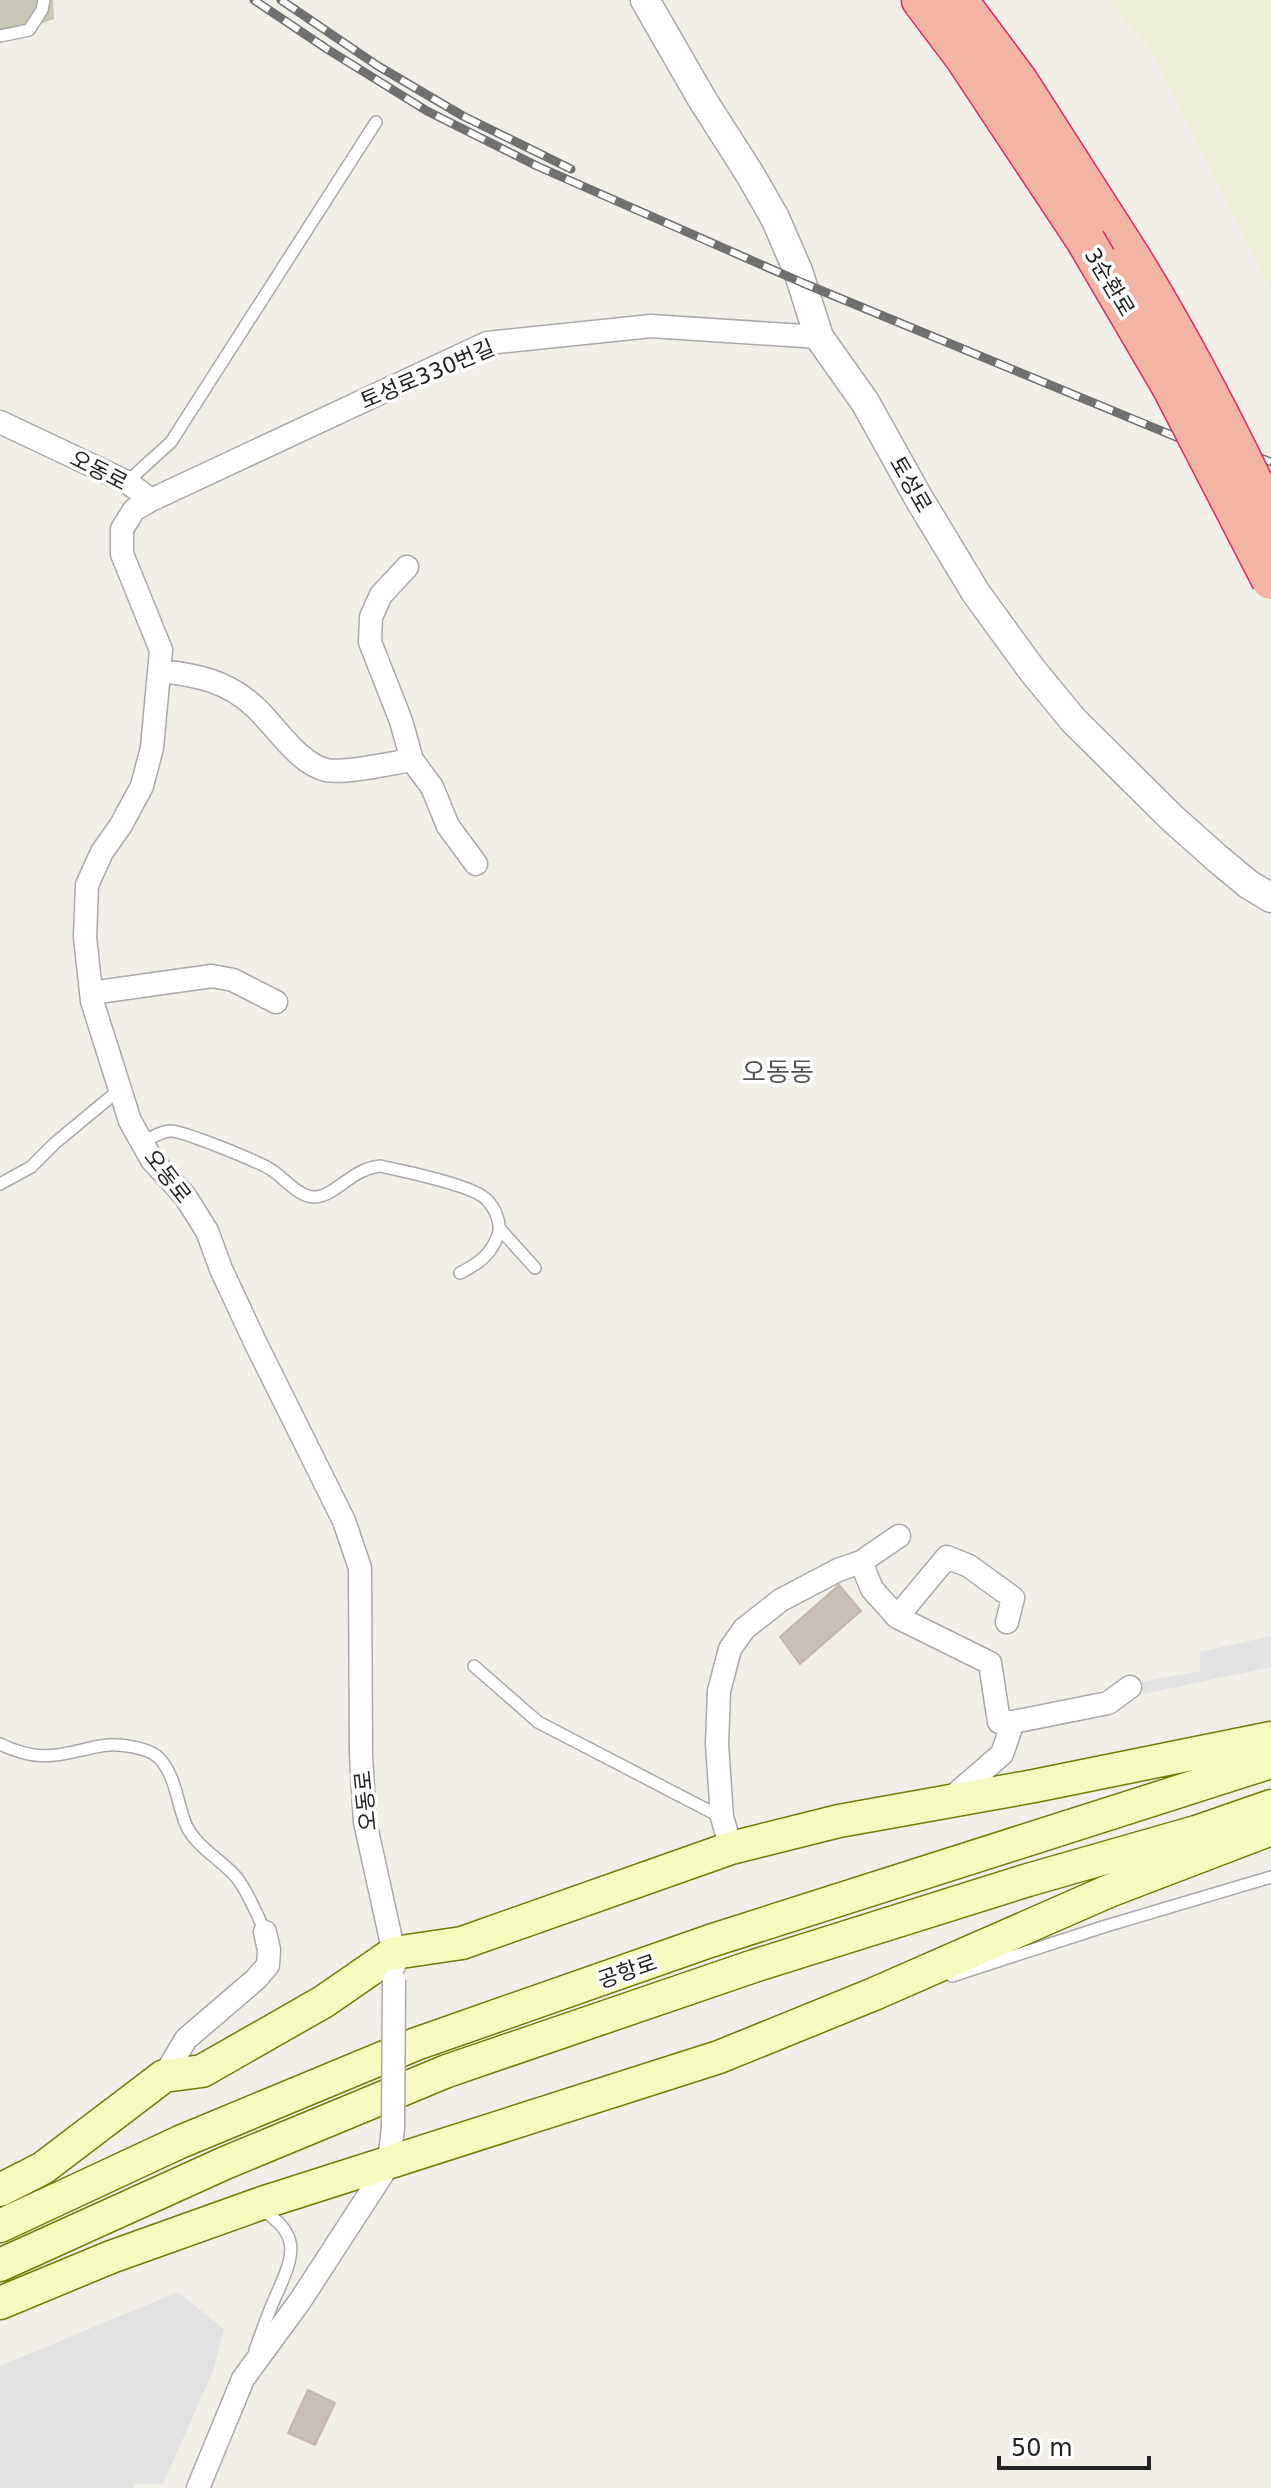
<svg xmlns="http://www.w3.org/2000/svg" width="1271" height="2488" viewBox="0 0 1271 2488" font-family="'DejaVu Sans','Noto Sans KR',sans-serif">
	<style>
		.construction { fill: #c7c7b4 }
		.farmland { fill: #eef0d5 }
		.parking { fill: #e2e2e2 }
		.building { fill: #c7bfb8; stroke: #c4b6ab; stroke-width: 2 }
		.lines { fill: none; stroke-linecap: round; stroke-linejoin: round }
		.service-casing { stroke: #a9a9a9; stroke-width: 14 }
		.minor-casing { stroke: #a9a9a9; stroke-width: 25 }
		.tertiary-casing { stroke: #a9a9a9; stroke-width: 31 }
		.secondary-casing { stroke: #707d05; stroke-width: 35 }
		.trunk-casing { stroke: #dc2a67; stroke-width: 41 }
		.service { stroke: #fff; stroke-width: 11 }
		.minor { stroke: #fff; stroke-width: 22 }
		.tertiary { stroke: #fff; stroke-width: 28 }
		.secondary { stroke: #f7fabf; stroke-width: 32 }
		.trunk { stroke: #f2b4a3; stroke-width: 38 }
		.rail-casing { stroke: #707070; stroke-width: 9 }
		.rail { stroke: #fff; stroke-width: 6; stroke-dasharray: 18; stroke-linecap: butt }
		.minor-bridge-casing { stroke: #a9a9a9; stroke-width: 25; stroke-linecap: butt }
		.trunk-bridge-casing { stroke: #dc2a67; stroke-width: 41; stroke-linecap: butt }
		.minor-bridge { stroke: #fff; stroke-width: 22 }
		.trunk-bridge { stroke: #f2b4a3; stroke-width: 38 }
		.labels { text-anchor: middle; stroke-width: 7; stroke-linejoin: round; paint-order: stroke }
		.street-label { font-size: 22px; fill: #222; stroke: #fff }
		.quarter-label { font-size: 26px; fill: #555; stroke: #fff }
	</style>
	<rect width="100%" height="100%" fill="#f2efe9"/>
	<!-- construction -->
	<path class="construction" d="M0,0H53L54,19L0,38Z"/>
	<!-- farmland -->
	<path class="farmland" d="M1109,0H1271V289L1151,49Z"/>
	<!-- parking -->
	<path class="parking" d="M1271,1636V1667L1143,1694L1142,1682L1200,1671V1652Z
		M178,2292L224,2329L213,2371L163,2484H134L133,2488H0V2366Z"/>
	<!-- building -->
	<path class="building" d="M839,1585L861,1611L800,1664L780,1637Z
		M308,2390L335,2403L315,2445L288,2433Z"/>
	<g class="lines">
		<defs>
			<path id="service" d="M0,36L29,30L42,10L44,0
				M127,482L171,442L376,122
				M142,1143C151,1138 159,1132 170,1131C181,1130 263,1163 273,1171C285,1179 299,1197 314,1197C335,1197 351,1169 380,1166C402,1171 474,1185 487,1200C495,1208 502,1224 498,1235C491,1255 478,1264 460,1273
				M0,1184L31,1167L55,1143L119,1090
				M500,1229L535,1268
				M474,1666L538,1722L721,1817
				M0,1744C31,1759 49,1758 82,1750C95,1747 105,1744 118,1745C130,1746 150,1749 159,1758C176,1776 177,1803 186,1825C196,1847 222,1860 237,1878C249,1894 257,1914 265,1932
				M952,1976L1106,1926L1271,1877
				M255,2350C262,2331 269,2310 278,2291C294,2255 301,2234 262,2210"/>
			<path id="minor" d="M0,422L127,482L151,500
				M407,567L381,595L371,617L370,642L401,721L412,760L432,787L448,826L476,864
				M160,671C197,675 228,681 256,708C276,727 298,763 326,770C344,774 392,763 412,760
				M91,993L212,976L233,980L276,1002
				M861,1562L872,1589L897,1617L990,1663L999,1722H1013L1002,1754L950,1799
				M897,1617L947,1557L969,1566L1013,1598L1007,1622
				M1013,1722L1108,1703L1130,1687
				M731,1848L722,1817L717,1744L719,1691L730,1649L744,1629L781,1600L838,1570L861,1562L899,1536
				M394,1966V1953L365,1822L361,1755L360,1568L344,1521L255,1342L221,1269L207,1231L185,1196L152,1160L130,1121L92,1001L85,937L87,885L102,852L121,825L142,786L152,748L161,650L122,554V529L134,510L151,500L487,343L651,326L819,337
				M164,2076L186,2039L256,1979L268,1965L269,1950L265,1932
				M198,2488L243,2379L300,2301L389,2164L393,2128"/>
			<path id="tertiary" d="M645,0L702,99L751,176L775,218L798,271L819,337L865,402L918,497L976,593L1032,670L1074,721L1172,818L1218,859L1248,884L1271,898"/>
			<path id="secondary" d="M0,2190L43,2168L164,2076L202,2071L323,2002L394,1953L462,1943L731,1848L839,1821L1034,1786L1271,1738
				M0,2226L180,2142L416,2044L710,1941L1271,1762
				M0,2265L225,2163L447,2071L754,1966L1028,1880L1196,1832L1271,1806
				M0,2303L111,2257L262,2203L719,2057L874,1994L1109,1891L1271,1829"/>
			<path id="trunk" d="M921,0L964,57L1086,241
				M958,0L1019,82L1131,257"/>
		</defs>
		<!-- service casing -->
		<use href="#service" class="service-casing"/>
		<!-- minor casing -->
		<use href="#minor" class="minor-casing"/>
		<!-- tertiary casing -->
		<use href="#tertiary" class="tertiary-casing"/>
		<!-- secondary casing -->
		<use href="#secondary" class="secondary-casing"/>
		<!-- trunk casing -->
		<use href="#trunk" class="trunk-casing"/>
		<!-- service -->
		<use href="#service" class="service"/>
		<!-- minor -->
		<use href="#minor" class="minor"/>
		<!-- tertiary -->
		<use href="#tertiary" class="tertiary"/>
		<!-- secondary -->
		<use href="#secondary" class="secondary"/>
		<!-- trunk -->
		<use href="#trunk" class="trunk"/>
		<defs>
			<path id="rail" d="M254,0L327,49L427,111L537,166L803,283L1271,476
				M281,0L378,66L463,116L571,169
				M1227,445L1271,462"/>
		</defs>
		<!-- rail casing -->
		<use href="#rail" class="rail-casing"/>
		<!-- rail -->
		<use href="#rail" class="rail"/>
		<defs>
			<path id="minor-bridge" d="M393,2128L394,1980"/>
			<path id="trunk-bridge" d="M1086,241L1172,388L1271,580
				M1131,257C1183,341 1229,430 1271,519"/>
		</defs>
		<!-- minor-bridge casing -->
		<use href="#minor-bridge" class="minor-bridge-casing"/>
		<!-- trunk-bridge casing -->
		<use href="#trunk-bridge" class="trunk-bridge-casing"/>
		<!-- minor-bridge -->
		<use href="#minor-bridge" class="minor-bridge"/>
		<!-- trunk-bridge -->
		<use href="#trunk-bridge" class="trunk-bridge"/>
	</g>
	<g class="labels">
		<!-- street labels -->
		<g class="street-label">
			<text transform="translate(1110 282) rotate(59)" y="8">3순환로</text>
			<text transform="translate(427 374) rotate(-23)" y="8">토성로330번길</text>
			<text transform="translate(99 470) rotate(27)" y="8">오동로</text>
			<text transform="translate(911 484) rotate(60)" y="8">토성로</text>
			<text transform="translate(168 1176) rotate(52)" y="8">오동로</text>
			<text transform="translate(365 1801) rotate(-96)" y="8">오동로</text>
			<text transform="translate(627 1971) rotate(-19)" y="8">공항로</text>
		</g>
		<!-- quarter labels -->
		<g class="quarter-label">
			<text x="778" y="1081">오동동</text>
		</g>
	</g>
	<!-- scale -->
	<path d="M999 2456v12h150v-12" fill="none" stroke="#222222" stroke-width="4"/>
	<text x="1011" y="2456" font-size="24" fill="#222222" stroke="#ffffff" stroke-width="6" paint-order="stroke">50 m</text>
</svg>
